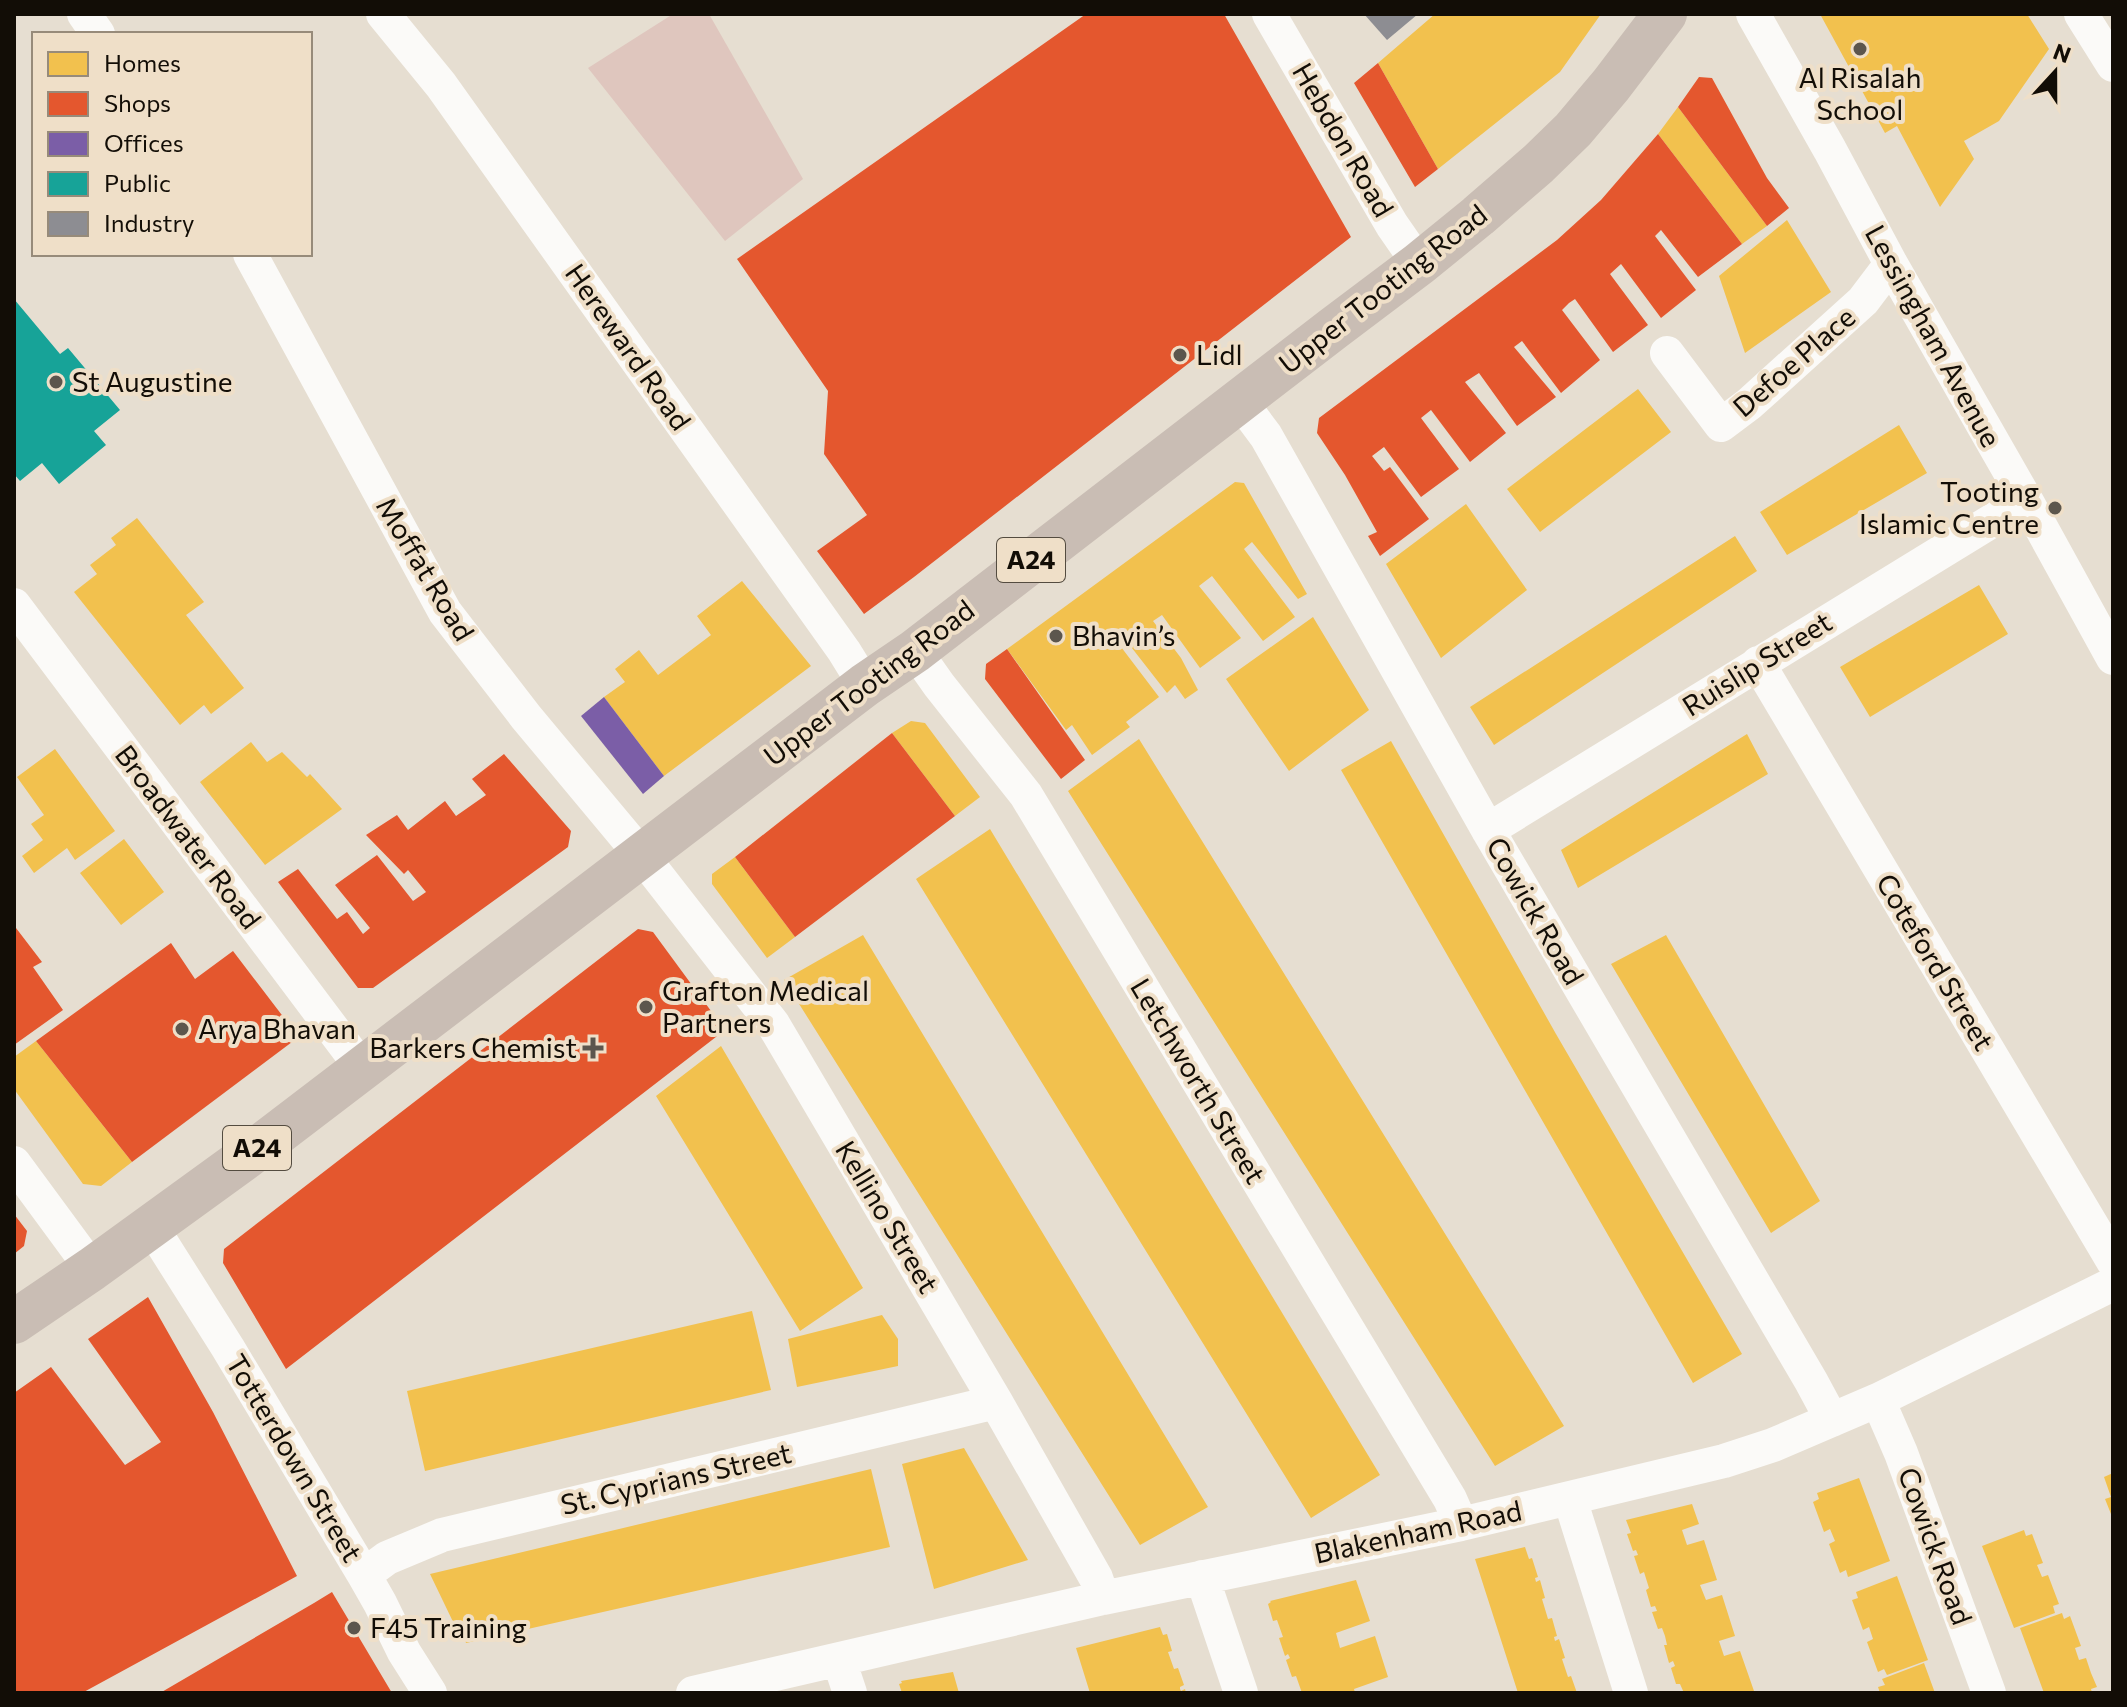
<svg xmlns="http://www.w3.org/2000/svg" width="2127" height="1707" viewBox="0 0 2127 1707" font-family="Commissioner,sans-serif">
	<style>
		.green { fill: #dfc6be }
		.homes { fill: #f2c14e }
		.shops { fill: #e4572e }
		.offices { fill: #7b5ea7 }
		.public { fill: #17a398 }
		.industry { fill: #8d8d92 }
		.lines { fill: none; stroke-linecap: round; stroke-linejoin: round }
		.street { stroke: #fbfaf8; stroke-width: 34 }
		.highway { stroke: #c9bdb4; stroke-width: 44 }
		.poi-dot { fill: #5c564d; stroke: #efdfc8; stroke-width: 3 }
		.labels { text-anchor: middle; stroke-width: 8; stroke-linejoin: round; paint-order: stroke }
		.shield { fill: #efdfc8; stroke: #544c40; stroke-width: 2 }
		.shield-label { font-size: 26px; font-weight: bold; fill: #120d06 }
		.poi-label { font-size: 28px; fill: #120d06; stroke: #efdfc8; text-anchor: start }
		.street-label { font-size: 28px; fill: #120d06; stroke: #efdfc8 }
	</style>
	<rect width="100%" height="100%" fill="#e6ded1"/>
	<!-- green -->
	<path class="green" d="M673,14H709L803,179L725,241L588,68Z"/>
	<!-- homes -->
	<path class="homes" d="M1435,14H1601L1560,72L1438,169L1378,63Z
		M1820,14H2027L2049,49L1999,121L1964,141L1974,159L1940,207L1897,126L1885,133Z
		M1678,107L1767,226L1742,244L1658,134Z
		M1787,220L1831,292L1745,353L1719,276Z
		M1638,389L1671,432L1540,532L1507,489Z
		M1899,425L1927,473L1787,555L1760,512Z
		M1235,482L1244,483L1307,594L1298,599L1252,542L1244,549L1295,617L1263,641L1212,576L1199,586L1241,638L1200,668L1162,615L1153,621L1181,658L1198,690L1185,699L1175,685L1167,693L1121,634L1115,639L1159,697L1126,722L1130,727L1092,755L1072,725L1066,730L1007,649Z
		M1466,504L1527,590L1441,658L1386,564Z
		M137,518L204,602L186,615L244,688L211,714L204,705L180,725L74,592L97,574L90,565L116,545L111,538Z
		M1735,536L1757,571L1494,745L1470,707Z
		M742,581L811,666L664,776L604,697L625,682L615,669L639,650L658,675L711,635L697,616Z
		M1979,585L2008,634L1870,717L1840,667Z
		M1313,617L1369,710L1289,771L1226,679Z
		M911,721L925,723L980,797L955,816L892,733Z
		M1747,734L1768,774L1578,888L1561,850Z
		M1139,739L1564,1426L1495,1466L1068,791Z
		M1391,741L1556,1034L1742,1354L1693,1383L1341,770Z
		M251,742L267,762L282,752L307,777L310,774L342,809L265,865L200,782Z
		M55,749L115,831L75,860L67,848L34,873L22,856L43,840L31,824L44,815L17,777Z
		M990,829L1380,1475L1311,1518L916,879Z
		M124,839L164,892L121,925L80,873Z
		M735,857L795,937L767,958L712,884V874Z
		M863,935L1208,1507L1140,1545L784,980Z
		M1666,935L1820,1201L1771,1233L1611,964Z
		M36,1041L132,1162L101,1186L83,1184L14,1089V1057Z
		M721,1046L863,1288L800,1331L656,1096Z
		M752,1311L771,1390L425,1471L407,1391Z
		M882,1315L898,1339V1366L797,1387L788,1339Z
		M964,1448L1028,1560L934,1589L902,1464Z
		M871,1469L890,1547L466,1643L461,1627L456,1628L430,1574Z
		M2113,1473V1519L2105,1499L2111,1497L2104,1477Z
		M1859,1478L1890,1561L1848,1577L1846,1570L1840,1573L1829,1544L1835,1541L1830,1529L1824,1532L1813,1502L1819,1499L1817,1493Z
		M1692,1504L1699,1524L1682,1530L1687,1545L1704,1540L1717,1580L1700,1585L1706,1600L1722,1595L1735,1636L1719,1641L1724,1656L1740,1651L1754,1691L1748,1693H1684L1680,1684H1676L1671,1668L1675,1666L1673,1661L1669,1663L1664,1645H1667L1665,1636L1662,1628L1658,1629L1652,1612L1657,1611L1655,1606L1651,1607L1646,1590L1649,1588L1644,1572L1640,1574L1634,1556L1638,1555L1636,1550L1633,1551L1627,1534L1631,1533L1626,1520Z
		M2024,1530L2026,1536L2032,1534L2043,1563L2037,1565L2042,1577L2048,1575L2059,1604L2053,1606L2055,1613L2014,1628L1982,1546Z
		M1525,1547L1529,1559L1532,1558L1538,1577L1535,1578L1536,1582L1540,1580L1545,1598L1542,1599L1548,1619L1552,1618L1557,1636L1554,1637L1555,1641L1559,1639L1565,1658L1562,1659L1568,1677L1571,1676L1577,1693H1518L1475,1559Z
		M1897,1576L1928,1660L1887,1675L1884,1669L1878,1672L1867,1642L1873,1639L1869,1627L1863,1630L1852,1600L1858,1598L1856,1592Z
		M1356,1580L1370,1621L1336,1633L1340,1648L1375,1636L1388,1677L1354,1689L1355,1693H1302L1296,1676L1292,1677L1286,1660L1290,1658L1288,1654L1285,1656L1279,1638L1283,1637L1277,1620L1273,1621L1268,1604L1271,1602L1270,1601Z
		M2062,1613L2064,1619L2070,1616L2081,1646L2075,1648L2079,1660L2086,1658L2091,1673L2097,1687L2091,1689L2092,1693H2044L2020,1628Z
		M1160,1627L1163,1635L1167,1634L1172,1651L1168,1652L1174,1669L1178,1668L1184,1685L1180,1687V1689L1181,1691L1185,1689L1186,1693H1090L1076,1648Z
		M1924,1663L1935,1693H1880L1878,1687L1885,1685L1882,1679Z
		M953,1672L959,1693H902L899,1684L902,1683L901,1681Z"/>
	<!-- shops -->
	<path class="shops" d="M1086,14H1224L1351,237L914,577L864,614L817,551L867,515L824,454L828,391L737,259Z
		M1378,63L1438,169L1415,187L1354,83Z
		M1699,77L1712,78L1767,178L1789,208L1767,226L1678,107Z
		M1658,134L1742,244L1698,277L1661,230L1655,236L1696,290L1661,318L1621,264L1610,274L1648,325L1613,352L1575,299L1569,303L1562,310L1600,360L1561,393L1522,341L1514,347L1556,397L1517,426L1479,373L1465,382L1506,433L1470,462L1431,410L1421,418L1459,469L1421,497L1384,447L1372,456L1384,471L1390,467L1429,519L1380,556L1368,536L1377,532L1345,475L1317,433L1319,418L1557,240L1601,200Z
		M1007,649L1085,760L1061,779L985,679L986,664Z
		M892,733L955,816L795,937L735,857Z
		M504,754L571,831L568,847L373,988H358L278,882L298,869L337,919L347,912L363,934L370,928L335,885L377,855L413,901L426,892L408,870L404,874L366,835L397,815L408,830L445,801L456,816L486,795L472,779Z
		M16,928L42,962L33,967L63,1010L14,1045V930Z
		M638,929L653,932L725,1030L286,1369L223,1263L224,1249Z
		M171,943L195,979L233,951L291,1027L292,1042L132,1162L36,1041Z
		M14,1214L27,1231L24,1246L14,1254Z
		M148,1297L213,1412L297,1576L82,1693H48L47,1691L14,1693V1393L51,1367L125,1465L161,1442L88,1339Z
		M332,1592L392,1693H160L314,1603Z"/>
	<!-- offices -->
	<path class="offices" d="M604,697L664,776L643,794L581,716Z"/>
	<!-- public -->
	<path class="public" d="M14,299L60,354L68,348L120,410L94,431L106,445L59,484L42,463L20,481L14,474Z"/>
	<!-- industry -->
	<path class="industry" d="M1364,14H1418L1387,40Z"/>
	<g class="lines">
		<!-- street -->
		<path class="street" d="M84,14L98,34
			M383,14L441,85L844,651L865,685
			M1269,14L1392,225L1419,264
			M1753,14L1830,150L1891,264L2026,500L2113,658
			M2081,14L2113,65
			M250,254L445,612L526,717L642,856L773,1024L996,1402L1096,1578L1103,1598
			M1667,353L1721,425L1749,404L1863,301L1891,264
			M1240,401L1266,436L1488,830L1811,1381L1832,1420
			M14,605L362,1068
			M915,651L939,685L1026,795L1450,1499L1461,1524
			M1758,663L2113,1261
			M1488,830L2026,500
			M14,1163L92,1269
			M151,1226L228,1348L364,1575L380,1603L404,1652L430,1693
			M1878,1400L1901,1453L1989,1693
			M1570,1499L1631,1693
			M364,1575L387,1558L442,1535L996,1402
			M1202,1577L1241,1693
			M839,1660L850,1693
			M693,1693L1103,1598L1461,1524L1724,1461L1773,1445L1878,1400L2113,1284"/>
		<!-- highway -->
		<path class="highway" d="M14,1322L92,1269L245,1158L865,685L915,651L1334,328L1419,264L1478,216L1538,164L1573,130L1611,85L1665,14"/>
	</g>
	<!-- markers -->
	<g class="poi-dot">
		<circle cx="1860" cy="49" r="8"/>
		<circle cx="1180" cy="355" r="8"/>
		<circle cx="56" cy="382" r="8"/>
		<circle cx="2055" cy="508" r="8"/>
		<circle cx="1056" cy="636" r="8"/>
		<circle cx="646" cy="1007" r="8"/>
		<circle cx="182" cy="1029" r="8"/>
		<path d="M589 1036h8v8h8v8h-8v8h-8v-8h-8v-8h8z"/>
		<circle cx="354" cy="1628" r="8"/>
	</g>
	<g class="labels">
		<!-- shield labels -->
		<g class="shield">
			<rect x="997" y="538" width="68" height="44" rx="6"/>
			<rect x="223" y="1126" width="68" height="44" rx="6"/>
		</g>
		<g class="shield-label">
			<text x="1031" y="569">A24</text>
			<text x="257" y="1157">A24</text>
		</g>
		<!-- poi labels -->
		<g class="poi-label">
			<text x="1860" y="88" text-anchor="middle">Al Risalah<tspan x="1860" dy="32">School</tspan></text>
			<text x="1196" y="365">Lidl</text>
			<text x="72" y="392">St Augustine</text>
			<text x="2039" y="502" text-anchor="end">Tooting<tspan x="2039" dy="32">Islamic Centre</tspan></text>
			<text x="1072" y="646">Bhavin’s</text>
			<text x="662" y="1001">Grafton Medical<tspan x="662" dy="32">Partners</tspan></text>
			<text x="198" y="1039">Arya Bhavan</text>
			<text x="577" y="1058" text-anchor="end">Barkers Chemist</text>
			<text x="370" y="1638">F45 Training</text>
		</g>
		<!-- street labels -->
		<g class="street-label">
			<text transform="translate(1343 140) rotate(60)" y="10">Hebdon Road</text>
			<text transform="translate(1383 289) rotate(-38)" y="10">Upper Tooting Road</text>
			<text transform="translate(1933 336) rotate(61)" y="10">Lessingham Avenue</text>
			<text transform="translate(628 347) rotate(55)" y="10">Hereward Road</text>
			<text transform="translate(1794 362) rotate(-41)" y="10">Defoe Place</text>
			<text transform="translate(425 569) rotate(59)" y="10">Moffat Road</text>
			<text transform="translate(1757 664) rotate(-32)" y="10">Ruislip Street</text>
			<text transform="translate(869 683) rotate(-37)" y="10">Upper Tooting Road</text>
			<text transform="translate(188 837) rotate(53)" y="10">Broadwater Road</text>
			<text transform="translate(1535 911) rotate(60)" y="10">Cowick Road</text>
			<text transform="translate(1935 962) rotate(59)" y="10">Coteford Street</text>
			<text transform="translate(1198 1081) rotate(59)" y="10">Letchworth Street</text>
			<text transform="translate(887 1217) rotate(59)" y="10">Kellino Street</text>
			<text transform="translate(294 1458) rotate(59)" y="10">Totterdown Street</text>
			<text transform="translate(676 1479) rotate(-13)" y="10">St. Cyprians Street</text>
			<text transform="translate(1418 1532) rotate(-12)" y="10">Blakenham Road</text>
			<text transform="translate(1935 1546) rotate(70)" y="10">Cowick Road</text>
		</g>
	</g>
	<!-- border -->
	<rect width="2127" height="1707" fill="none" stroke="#120d06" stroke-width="32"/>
	<!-- legend -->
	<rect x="32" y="32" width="280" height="224" fill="#efdfc8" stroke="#978b7a" stroke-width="2"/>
	<rect x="48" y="52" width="40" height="24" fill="#f2c14e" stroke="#978b7a" stroke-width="2"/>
	<text x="104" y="72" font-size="24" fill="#120d06">Homes</text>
	<rect x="48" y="92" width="40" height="24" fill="#e4572e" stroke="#978b7a" stroke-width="2"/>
	<text x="104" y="112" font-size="24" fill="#120d06">Shops</text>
	<rect x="48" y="132" width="40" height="24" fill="#7b5ea7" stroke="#978b7a" stroke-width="2"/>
	<text x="104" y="152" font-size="24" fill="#120d06">Offices</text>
	<rect x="48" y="172" width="40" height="24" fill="#17a398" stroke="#978b7a" stroke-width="2"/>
	<text x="104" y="192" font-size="24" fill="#120d06">Public</text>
	<rect x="48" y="212" width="40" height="24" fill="#8d8d92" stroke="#978b7a" stroke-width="2"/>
	<text x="104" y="232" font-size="24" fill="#120d06">Industry</text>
	<!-- north arrow -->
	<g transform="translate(2055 72) rotate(21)" stroke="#efdfc8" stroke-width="6" paint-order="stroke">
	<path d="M0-6L14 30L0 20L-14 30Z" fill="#120d06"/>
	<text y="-12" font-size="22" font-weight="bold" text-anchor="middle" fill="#120d06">N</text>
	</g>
</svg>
